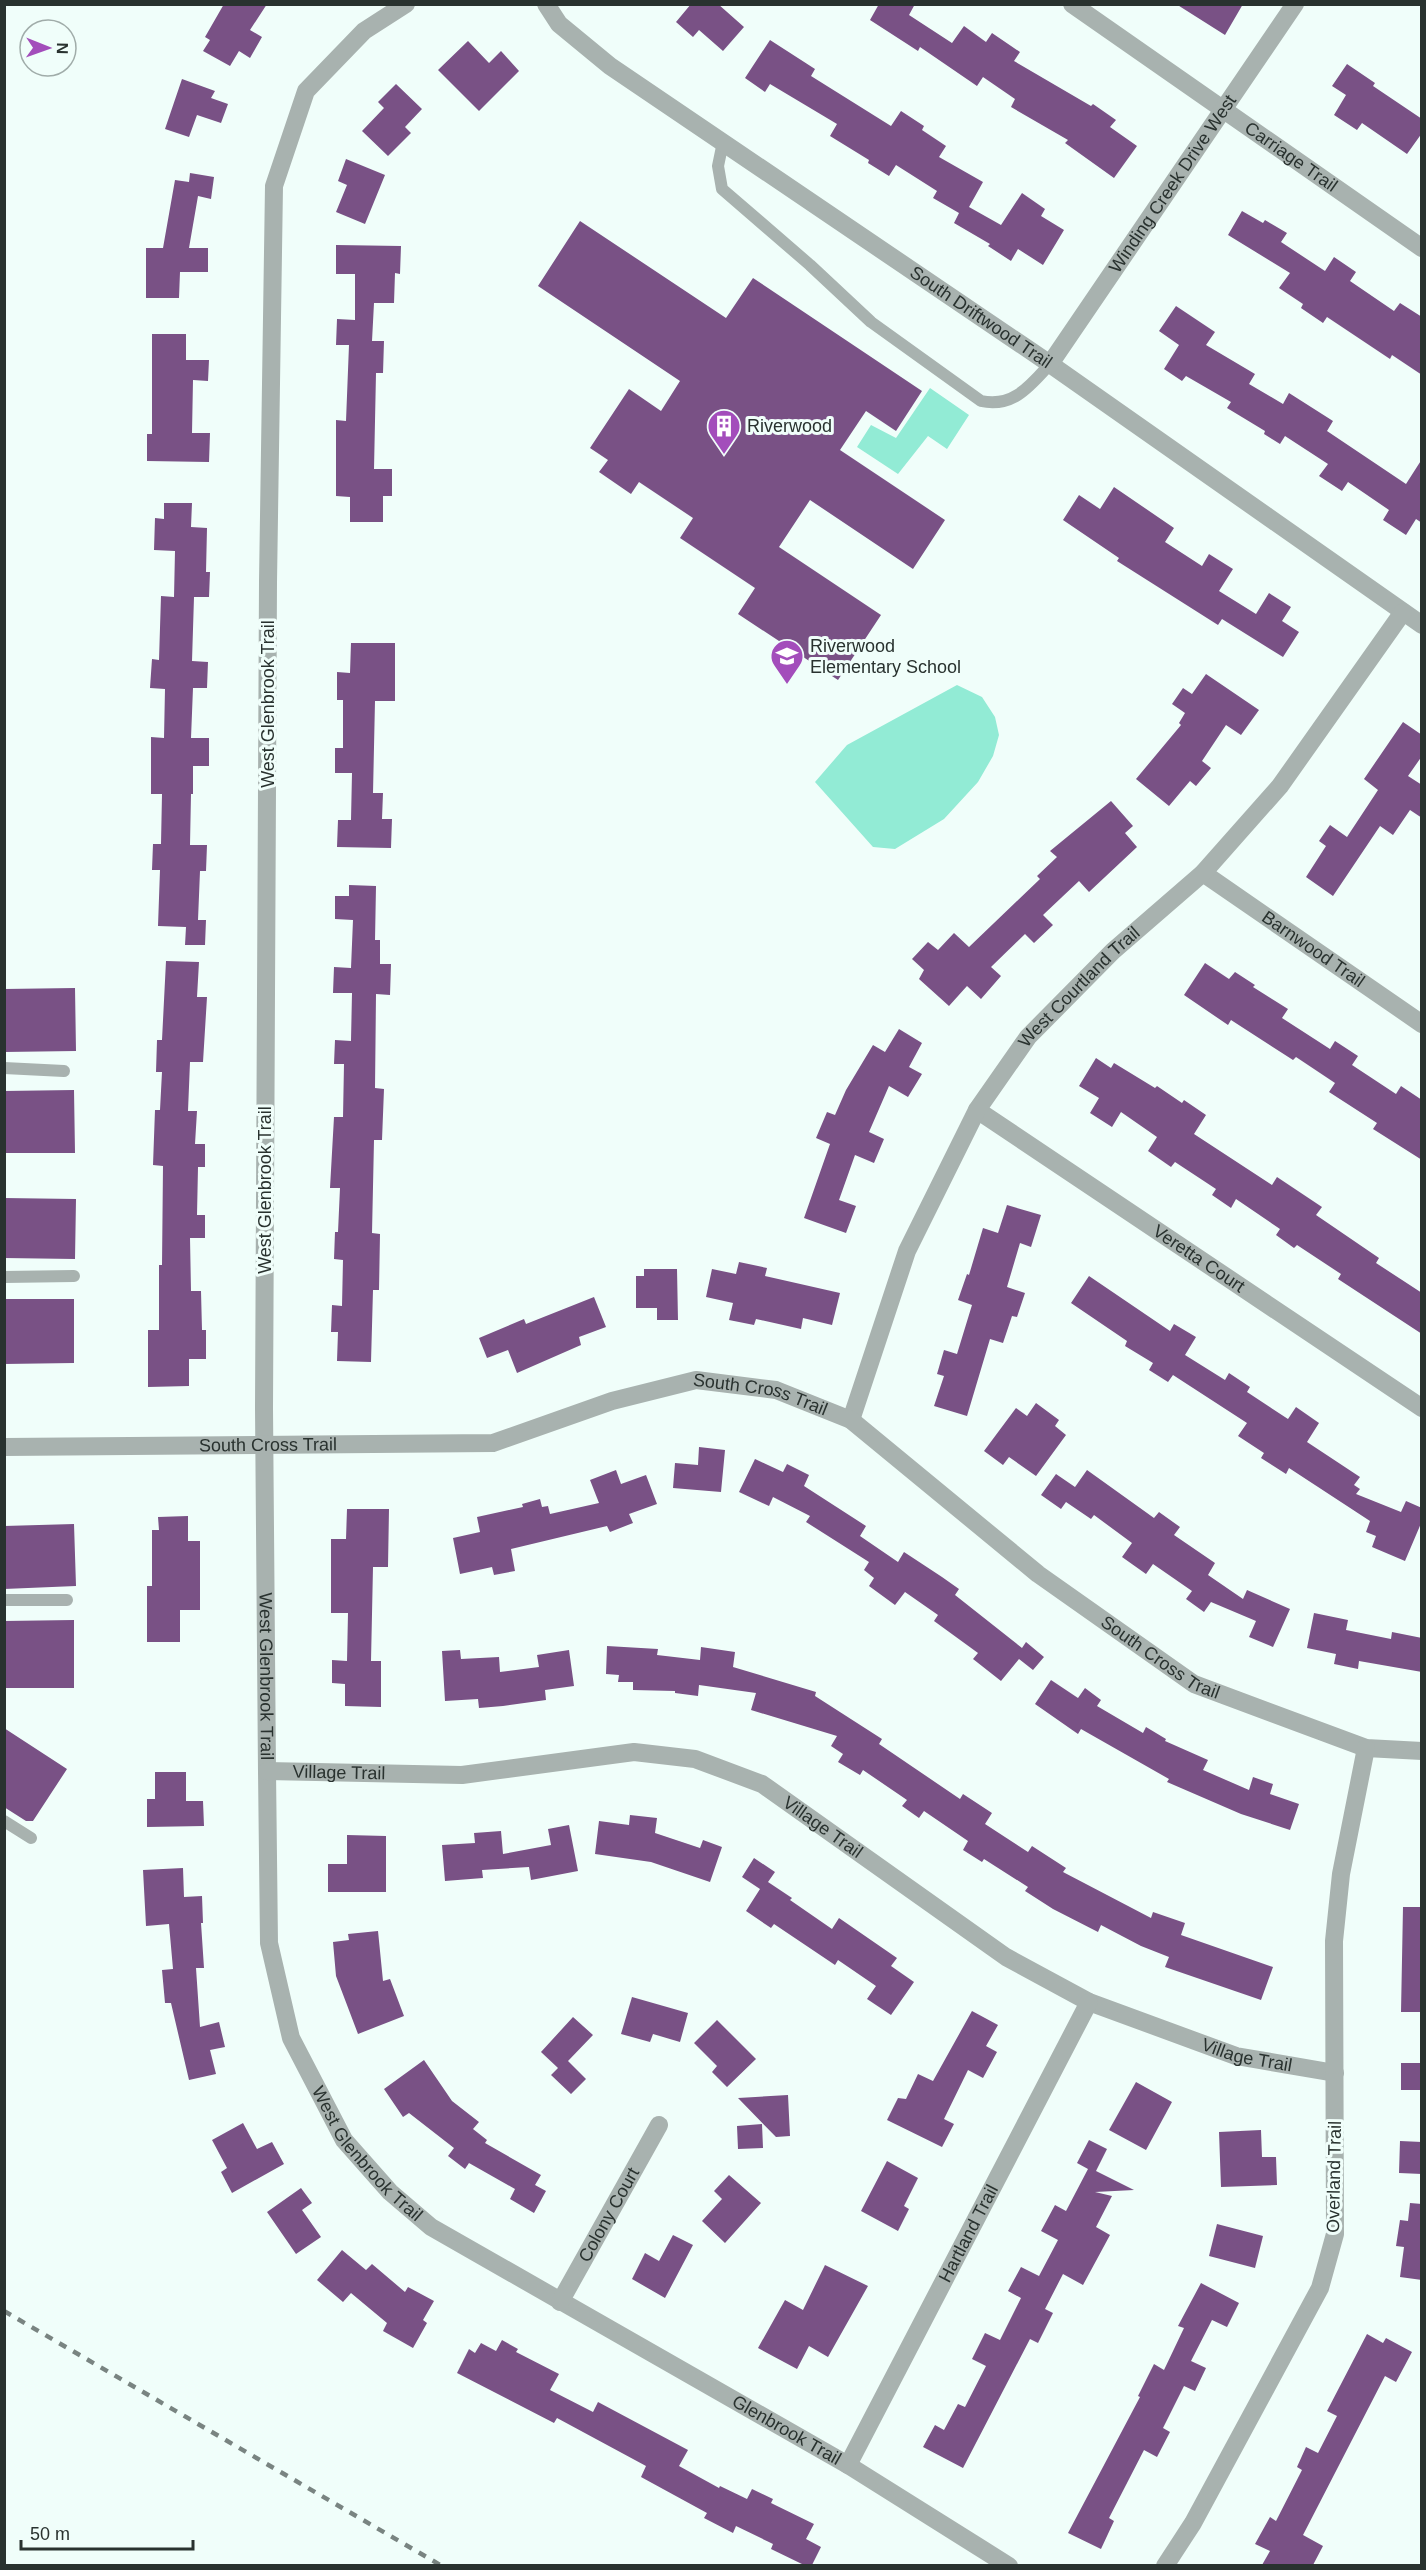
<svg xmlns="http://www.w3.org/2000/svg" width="1426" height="2570" viewBox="0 0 1426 2570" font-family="Arial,sans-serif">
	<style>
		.green { fill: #92ebd5 }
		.building { fill: #795185 }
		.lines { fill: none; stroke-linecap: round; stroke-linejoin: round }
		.lane { stroke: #a8b2af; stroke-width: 12 }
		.street { stroke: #a8b2af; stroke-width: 18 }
		.rail { stroke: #798481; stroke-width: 4.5; stroke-dasharray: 8 8; stroke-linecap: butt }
		.labels { text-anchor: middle; stroke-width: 6; stroke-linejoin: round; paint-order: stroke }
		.street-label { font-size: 18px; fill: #29322f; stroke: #f0fefa }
		.poi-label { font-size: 18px; fill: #29322f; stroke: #f0fefa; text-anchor: start }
	</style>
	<rect width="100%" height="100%" fill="#f0fefa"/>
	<!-- green -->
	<path class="green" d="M930,388L969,415L947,449L928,436L898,474L857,447L871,425L896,438Z
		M957,685L982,697L995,717L999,735L993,756L978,782L944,819L895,849L873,847L815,782L847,745Z"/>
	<!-- building -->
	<path class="building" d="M224,4H267L250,30L262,37L250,58L239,51L230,66L203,51L210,40L205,37Z
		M691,4H718L744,27L723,51L699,30L693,37L676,22Z
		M879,4H915L909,15L952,43L964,26L986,42L992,33L1020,52L1014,61L1091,106L1093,104L1116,120L1110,127L1137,146L1114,178L1065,143L1068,140L1011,107L1015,99L983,77L977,86L920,47L918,51L870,20Z
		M1176,4H1243L1225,35Z
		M770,40L815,69L811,76L891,126L901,111L924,126L922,130L946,146L939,157L983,182L969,207L1001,225L1022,193L1045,209L1041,216L1064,230L1043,265L1018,249L1011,261L988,246L990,244L954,223L959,213L933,198L937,191L896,165L889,176L868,163L869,160L830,136L837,124L770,84L765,92L745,78Z
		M468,41L489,63L501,51L519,71L479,111L438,70Z
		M1347,64L1375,83L1373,86L1422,119V133L1407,154L1362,123L1357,130L1334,115L1346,95L1332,86Z
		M182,79L215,91L211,98L228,104L221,123L197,115L189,137L165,129Z
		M396,84L422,109L405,127L411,133L388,156L362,131L384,108L378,102Z
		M346,159L385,175L365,224L336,212L347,185L338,181Z
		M190,173L214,177L211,199L198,196L189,248H208V272H180L179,298H146V248H163L175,180L189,182Z
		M1242,211L1263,223L1265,220L1287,233L1281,242L1325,271L1334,257L1356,272L1350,281L1394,311L1400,303L1422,317V375L1392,355L1390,359L1327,317L1323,323L1301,308L1303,304L1279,288L1290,273L1228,235Z
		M580,221L726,318L753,278L922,391L896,431L866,411L840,450L945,520L913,569L810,500L779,547L881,615L838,680L738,614L755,588L680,538L693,518L639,482L631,494L599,472L608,460L590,448L629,389L661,411L680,381L538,286Z
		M336,245L401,246L400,274L395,273L394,303H374L372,341H384L383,373H376L374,469H392V496H383V522H350V497L336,496V420L346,421L349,345H336L337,319L355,320V274H336Z
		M1176,306L1215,332L1206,345L1255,374L1249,384L1283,404L1289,393L1333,421L1327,431L1406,484L1422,459V523L1416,519L1406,535L1383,520L1389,510L1348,482L1342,491L1319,476L1328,464L1285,436L1280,444L1264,434L1265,431L1227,408L1231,402L1186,376L1182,381L1164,369L1179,345L1159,331Z
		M152,334H186V360H209L208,381L193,380L192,433H210L209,462L147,461V434H152Z
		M1114,487L1174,528L1165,542L1202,566L1209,554L1233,569L1219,591L1256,614L1269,593L1291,607L1282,621L1299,632L1283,657L1222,619L1218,625L1117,561L1119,558L1063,520L1079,495L1100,509Z
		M164,503H192L191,527L207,528L206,572H210L209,597H194L192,661L208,662L207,688H193L191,738H209V766H193V794H191L190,845H207L206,871H200L198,920H206L205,945H185L186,927L158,926L160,870H152L153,844H161L162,794H151V737L164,738L165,689L150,688L152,659L159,660L161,596L174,597L175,551L154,550L155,518L164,519Z
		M351,643H395V701H375L373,793H383L382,819H392L391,848L337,847L338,820H351L352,773H335V748H343V700H337V672L350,673Z
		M1206,674L1259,710L1241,735L1226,725L1202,761L1211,768L1196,786L1190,781L1169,806L1136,779L1181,725L1179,723L1185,713L1172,704L1183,688L1192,694Z
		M1403,722L1422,735V756L1408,776L1422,785V818L1410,810L1393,835L1380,826L1333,896L1306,877L1326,846L1319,841L1330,825L1347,837L1378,790L1364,779Z
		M1111,801L1133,826L1125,833L1137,847L1089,892L1079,881L1043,915L1053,925L1034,943L1025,934L991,967L1001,976L981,999L967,986L949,1006L919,979L924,970L912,959L928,942L938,950L954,933L969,947L1040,879L1037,876L1057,857L1050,851Z
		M349,885L376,886L375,940H380V964H391L390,995L376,994L375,1088L384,1089L382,1140H374L372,1233L380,1234L379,1290H373L371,1362L337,1361L338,1332H331L332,1305L342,1306L343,1260L334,1259L335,1232H338L340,1188H330L334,1117H343L344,1064H334L335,1040L351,1041L352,993H333L334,967L351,968L353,920L335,919V896H349Z
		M166,961L199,962L197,997H207L203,1062H190L188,1111H197L195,1144H205V1167H198L197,1215H205V1238H190L191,1291H201L202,1330H206V1359H189V1386L148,1387V1330H159V1265H162L163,1166L153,1165L155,1110H160L162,1072H156L157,1040H162Z
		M1205,963L1229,979L1235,972L1255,985L1253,987L1288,1009L1282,1018L1330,1049L1335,1041L1358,1056L1352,1065L1396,1094L1401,1086L1422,1100V1160L1373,1129L1377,1123L1329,1092L1335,1083L1296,1057L1293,1060L1231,1020L1228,1025L1184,995Z
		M75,988L76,1051L4,1052V989Z
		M899,1029L922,1043L909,1067L922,1074L908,1097L889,1086L869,1132L884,1139L874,1163L855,1155L839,1200L856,1206L846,1233L804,1218L830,1144L816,1138L827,1112L835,1115L846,1090L873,1045L885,1052Z
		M1096,1058L1111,1068L1114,1063L1155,1088L1157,1086L1182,1103L1184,1100L1206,1115L1194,1134L1272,1185L1277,1177L1322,1207L1316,1215L1379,1258L1376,1263L1422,1293V1334L1338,1279L1341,1274L1297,1245L1294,1248L1276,1235L1280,1229L1236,1199L1231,1208L1212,1195L1216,1189L1175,1162L1171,1167L1148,1151L1157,1137L1121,1112L1112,1127L1090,1113L1099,1098L1079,1086Z
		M74,1090L75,1153H4V1091Z
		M4,1198L76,1199L75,1259L4,1258Z
		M1007,1205L1041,1215L1031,1247L1020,1243L1007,1287L1025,1293L1017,1317L1012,1316L1003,1343L990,1339L967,1416L934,1406L944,1376L937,1374L944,1350L957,1354L972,1305L958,1300L967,1274L969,1275L983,1228L998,1233Z
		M739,1262L767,1268L765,1276L840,1293L832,1325L803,1318L801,1329L756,1319L754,1325L729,1320L733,1303L706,1297L712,1269L736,1274Z
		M644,1269H677L678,1320H657V1308H636V1276H644Z
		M1089,1276L1170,1331L1174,1324L1196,1337L1185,1355L1225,1380L1229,1373L1250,1387L1247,1392L1288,1419L1296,1407L1319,1423L1307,1442L1360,1477L1354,1485L1360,1489L1356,1494L1401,1512L1406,1501L1422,1508V1521L1405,1561L1372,1547L1376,1536L1366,1532L1370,1521L1289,1468L1286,1474L1261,1458L1264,1453L1238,1436L1247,1423L1173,1375L1168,1382L1149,1370L1153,1363L1125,1346L1127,1341L1071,1303Z
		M594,1297L606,1327L579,1337L581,1345L517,1373L508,1350L487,1358L479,1338L524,1319L526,1324Z
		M4,1299H74V1363L4,1364Z
		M1036,1403L1059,1420L1055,1426L1066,1435L1036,1476L1009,1457L1003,1465L984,1451L1016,1408L1027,1416Z
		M699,1447L725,1450L721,1492L673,1488L675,1463L698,1465Z
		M755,1459L783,1472L787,1464L809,1475L804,1486L866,1526L860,1536L898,1562L904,1552L942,1577L959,1589L955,1595L1022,1648L1026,1642L1044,1657L1033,1670L1019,1659L1001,1681L973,1659L978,1653L934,1621L938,1615L905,1592L895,1605L869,1586L874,1578L864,1570L869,1562L806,1522L810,1516L773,1497L769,1506L739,1492Z
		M616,1470L621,1484L646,1475L657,1504L629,1514L633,1523L610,1532L607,1526L511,1549L515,1571L494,1575L492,1567L460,1574L453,1538L480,1532L477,1517L523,1507L522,1504L540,1499L542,1507L548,1506L550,1514L599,1503L590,1480Z
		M1087,1470L1154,1518L1159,1512L1180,1527L1174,1535L1215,1563L1208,1575L1243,1599L1247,1590L1290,1609L1273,1647L1249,1637L1256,1621L1211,1602L1204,1612L1186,1599L1192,1591L1153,1564L1146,1574L1122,1557L1132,1543L1094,1515L1091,1519L1066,1502L1061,1509L1041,1495L1056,1474L1075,1487Z
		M347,1509H389L388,1567H373L371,1661H381V1707L345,1706V1684L332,1683V1660L347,1661L348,1613H331V1539H346Z
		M188,1516V1541H200V1610H180V1642H147V1586H152V1530H159L158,1517Z
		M74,1524L76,1586L4,1589V1526Z
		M1314,1613L1348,1620L1346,1630L1391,1639L1392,1632L1422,1638V1672L1359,1661L1358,1669L1334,1664L1336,1654L1307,1648Z
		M74,1620V1688H4V1621Z
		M607,1646L658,1649L657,1655L700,1660L701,1647L735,1652L733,1667L816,1692L815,1696L882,1739L879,1744L960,1799L963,1794L992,1813L985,1824L1028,1852L1032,1846L1066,1868L1063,1872L1151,1918L1153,1912L1185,1923L1181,1935L1273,1967L1261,2000L1165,1967L1169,1957L1141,1946L1101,1925L1098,1932L1053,1909L1025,1891L1028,1887L984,1859L982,1862L963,1850L968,1841L924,1811L919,1818L902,1806L907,1800L863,1770L860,1775L838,1762L843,1754L831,1746L837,1736L751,1710L756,1693L699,1685L698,1696L675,1693V1691L633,1690V1682H618L619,1675L606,1674Z
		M460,1650L461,1659L499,1657L500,1672L539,1667L537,1655L569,1650L574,1686L545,1690L546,1700L503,1706L479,1708L478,1699L445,1701L442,1651Z
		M1051,1680L1078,1698L1085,1688L1101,1700L1097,1706L1143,1733L1146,1727L1166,1739L1165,1741L1208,1760L1203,1770L1249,1790L1253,1777L1273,1784L1270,1794L1299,1804L1290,1830L1241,1814L1167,1782L1169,1779L1081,1729L1078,1734L1035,1704Z
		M4,1728L67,1769L33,1821H26L4,1807Z
		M155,1772H186V1801H203L204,1826L147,1827V1799H155Z
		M630,1815L657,1818L655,1833L700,1848L703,1840L722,1847L710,1882L651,1862L595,1854L599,1821L629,1825Z
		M569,1825L578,1871L531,1880L529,1867L482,1870L483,1878L445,1881L442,1845L475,1843L474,1833L501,1831L503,1854L551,1845L548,1829Z
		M347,1835L386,1836V1892H328V1864H347Z
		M754,1858L775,1872L768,1882L792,1898L790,1900L832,1929L839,1918L897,1958L891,1966L914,1982L891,2015L867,1999L876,1986L838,1960L835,1965L774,1924L771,1928L746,1911L760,1889L742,1877Z
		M183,1868L184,1897L202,1896L203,1923H201L204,1968H196L200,2027L219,2022L225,2047L210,2050L216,2074L189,2080L171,2003H165L162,1970L173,1969L169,1924L146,1926L143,1870Z
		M1403,1907H1422V2012H1401Z
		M378,1931L383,1981L390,1979L404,2016L358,2034L336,1976L333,1942L349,1940L348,1934Z
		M632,1997L688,2013L680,2042L653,2034L650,2042L621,2034Z
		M972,2011L998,2025L986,2046L997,2052L983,2078L968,2070L944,2119L954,2124L942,2147L887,2120L898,2098L906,2099L918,2074L933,2081Z
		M573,2017L593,2035L568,2061L586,2079L571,2094L551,2075L558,2068L541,2052Z
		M717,2020L756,2059L727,2087L712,2072L717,2066L694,2043Z
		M424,2060L452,2101L479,2122L473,2129L487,2140L485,2143L541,2175L535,2185L546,2191L534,2213L510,2199L515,2189L469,2163L465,2169L448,2156L454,2148L409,2113L403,2117L384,2089Z
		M1401,2063H1422V2090H1401Z
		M1136,2082L1172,2102L1146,2150L1109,2130Z
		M788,2095L790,2136L776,2137L738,2098Z
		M243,2123L257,2149L272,2142L284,2164L232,2193L221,2172L227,2168L212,2140Z
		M762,2124L763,2148L738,2149L737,2126Z
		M1261,2130L1262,2157H1276L1277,2185L1221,2187L1219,2132Z
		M1089,2140L1107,2149L1096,2171L1134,2190L1095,2192L1112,2196L1096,2227L1110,2235L1083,2285L1063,2274L1045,2309L1053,2313L1038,2343L1030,2339L963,2468L923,2447L935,2425L944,2430L958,2404L965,2407L986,2366L972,2359L985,2333L1000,2340L1021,2298L1008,2291L1021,2267L1039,2276L1058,2240L1041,2231L1055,2205L1066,2211L1088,2169L1077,2163Z
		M1400,2141L1422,2142V2174L1399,2173Z
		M887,2161L918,2178L904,2206L909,2209L898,2231L861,2211Z
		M729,2175L761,2203L725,2243L702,2221L722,2199L714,2191Z
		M301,2188L312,2203L302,2210L321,2237L296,2254L267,2212Z
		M1410,2203L1422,2204V2280L1400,2277L1404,2247L1396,2246L1400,2220L1408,2221Z
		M1217,2224L1263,2236L1255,2268L1209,2256Z
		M673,2235L693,2245L665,2298L632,2279L645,2253L659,2261Z
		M342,2250L366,2270L372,2264L405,2292L408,2287L434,2301L423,2320L427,2323L413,2348L383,2331L387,2323L351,2293L343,2302L317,2280Z
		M825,2265L868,2286L828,2357L809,2346L797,2369L758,2348L785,2300L803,2310Z
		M1201,2283L1239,2303L1227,2327L1212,2320L1191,2361L1206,2368L1195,2391L1184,2386L1163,2428L1170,2432L1157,2457L1144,2450L1109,2518L1114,2521L1101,2549L1068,2533L1140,2397L1138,2396L1154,2364L1164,2370L1184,2328L1178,2326Z
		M1367,2334L1383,2343L1386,2338L1412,2352L1396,2382L1385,2376L1303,2535L1323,2546L1313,2565H1262L1270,2551L1255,2544L1270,2517L1276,2521L1302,2470L1297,2467L1306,2447L1318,2453L1337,2416L1327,2411Z
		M502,2340L518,2349L516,2352L559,2374L550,2390L593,2412L598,2402L688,2450L679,2466L719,2488L720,2486L747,2499L752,2489L773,2499L771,2503L814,2524L806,2539L821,2547L812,2565H804L771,2549L773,2544L736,2526L733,2533L704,2518L707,2513L641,2477L646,2466L557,2418L554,2423L457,2373L469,2349L475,2353L481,2343L496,2351Z"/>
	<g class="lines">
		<!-- lane -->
		<path class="lane" d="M723,142L718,166L722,189L810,265L871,322L981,401C1013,408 1030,386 1050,364
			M4,1068L64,1071
			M4,1277L74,1276
			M4,1600H67
			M4,1821L31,1838"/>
		<!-- street -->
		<g class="street">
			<path id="s1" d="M406,4L364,31L306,91L274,186L268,582L264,1408L267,1771L269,1943L291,2038L344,2140L390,2192L431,2227L848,2465L1009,2566"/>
			<path id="s2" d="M546,4L559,24L610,66L1050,364L1422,625"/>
			<path id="s3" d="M1072,4L1422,248"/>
			<path id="s4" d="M1050,364L1295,4"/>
			<path id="s5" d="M1203,873L1422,1024"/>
			<path id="s6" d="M977,1110L1422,1408"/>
			<path id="s7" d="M851,1420L907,1251L977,1110L1028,1037L1113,951L1203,873L1280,786L1403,612"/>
			<path id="s8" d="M4,1447L493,1443L612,1401L696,1380L776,1390L851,1420L1038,1574L1194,1684L1366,1748L1422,1751"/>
			<path id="s9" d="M267,1771L462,1775L634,1752L695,1759L762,1784L1006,1957L1089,2002L1236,2056L1335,2073"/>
			<path id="s10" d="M560,2302L659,2125"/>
			<path id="s11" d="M848,2465L1089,2002"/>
			<path d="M1165,2566L1193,2523L1320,2288L1335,2234L1334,1941L1341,1874L1366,1748"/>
		</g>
		<!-- rail -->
		<path class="rail" d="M4,2311L442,2566"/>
	</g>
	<!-- icons -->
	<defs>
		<symbol id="building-pin" viewBox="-11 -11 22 30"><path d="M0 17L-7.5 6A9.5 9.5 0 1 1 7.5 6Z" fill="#a34dbb" stroke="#f0fefa"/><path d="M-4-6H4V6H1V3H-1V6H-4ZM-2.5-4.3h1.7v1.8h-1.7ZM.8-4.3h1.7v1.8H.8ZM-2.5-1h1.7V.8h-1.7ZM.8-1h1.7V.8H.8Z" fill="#fff"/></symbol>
		<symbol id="school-pin" viewBox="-11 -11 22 30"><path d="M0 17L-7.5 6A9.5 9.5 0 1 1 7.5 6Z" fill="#a34dbb" stroke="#f0fefa"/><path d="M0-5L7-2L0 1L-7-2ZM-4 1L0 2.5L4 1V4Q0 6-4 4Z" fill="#fff"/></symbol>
	</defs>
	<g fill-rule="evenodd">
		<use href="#building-pin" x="705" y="407" width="38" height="52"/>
		<use href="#school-pin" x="768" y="637" width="38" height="52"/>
	</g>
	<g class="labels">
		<!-- street labels -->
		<g class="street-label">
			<text dy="6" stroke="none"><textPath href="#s3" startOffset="267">Carriage Trail</textPath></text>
			<text dy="6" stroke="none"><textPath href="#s4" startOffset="218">Winding Creek Drive West</textPath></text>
			<text dy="6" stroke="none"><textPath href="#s2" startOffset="538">South Driftwood Trail</textPath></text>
			<text transform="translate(268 704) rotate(-90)" y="6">West Glenbrook Trail</text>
			<text dy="6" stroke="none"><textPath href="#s5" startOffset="134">Barnwood Trail</textPath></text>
			<text dy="6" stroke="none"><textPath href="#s7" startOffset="496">West Courtland Trail</textPath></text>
			<text transform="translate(265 1190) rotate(-90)" y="6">West Glenbrook Trail</text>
			<text dy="6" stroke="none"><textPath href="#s6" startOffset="267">Veretta Court</textPath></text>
			<text dy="6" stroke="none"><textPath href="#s8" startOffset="768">South Cross Trail</textPath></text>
			<text dy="6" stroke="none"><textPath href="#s8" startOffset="264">South Cross Trail</textPath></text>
			<text dy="6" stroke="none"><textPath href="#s8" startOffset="1254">South Cross Trail</textPath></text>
			<text dy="6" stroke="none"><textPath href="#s1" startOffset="1724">West Glenbrook Trail</textPath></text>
			<text dy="6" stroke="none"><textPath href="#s9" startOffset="72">Village Trail</textPath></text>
			<text dy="6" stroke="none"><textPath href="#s9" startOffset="576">Village Trail</textPath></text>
			<text dy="6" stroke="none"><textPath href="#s9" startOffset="1062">Village Trail</textPath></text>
			<text dy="6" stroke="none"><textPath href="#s1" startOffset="2228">West Glenbrook Trail</textPath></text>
			<text transform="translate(1334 2177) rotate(-89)" y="6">Overland Trail</text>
			<text dy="6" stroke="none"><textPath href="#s10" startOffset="100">Colony Court</textPath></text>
			<text dy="6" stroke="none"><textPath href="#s11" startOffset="261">Hartland Trail</textPath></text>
			<text dy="6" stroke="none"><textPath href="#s1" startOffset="2736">Glenbrook Trail</textPath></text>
		</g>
		<!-- poi labels -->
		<g class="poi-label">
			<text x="747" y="432">Riverwood</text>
			<text x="810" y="652">Riverwood<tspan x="810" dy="21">Elementary School</tspan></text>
		</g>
	</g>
	<!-- border -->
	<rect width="1426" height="2570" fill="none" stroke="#29322f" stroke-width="12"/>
	<!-- north arrow -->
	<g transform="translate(48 48) rotate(91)"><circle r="28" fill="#f0fefa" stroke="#a0aca9" stroke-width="1.5"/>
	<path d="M0-4.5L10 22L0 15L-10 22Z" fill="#a34dbb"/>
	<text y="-9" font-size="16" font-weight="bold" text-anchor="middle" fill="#29322f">N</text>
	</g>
	<!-- scale -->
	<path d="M21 2540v9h172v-9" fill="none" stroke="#29322f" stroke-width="3"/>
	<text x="30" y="2540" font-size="18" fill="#29322f" stroke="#f0fefa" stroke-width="4.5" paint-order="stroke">50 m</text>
</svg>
